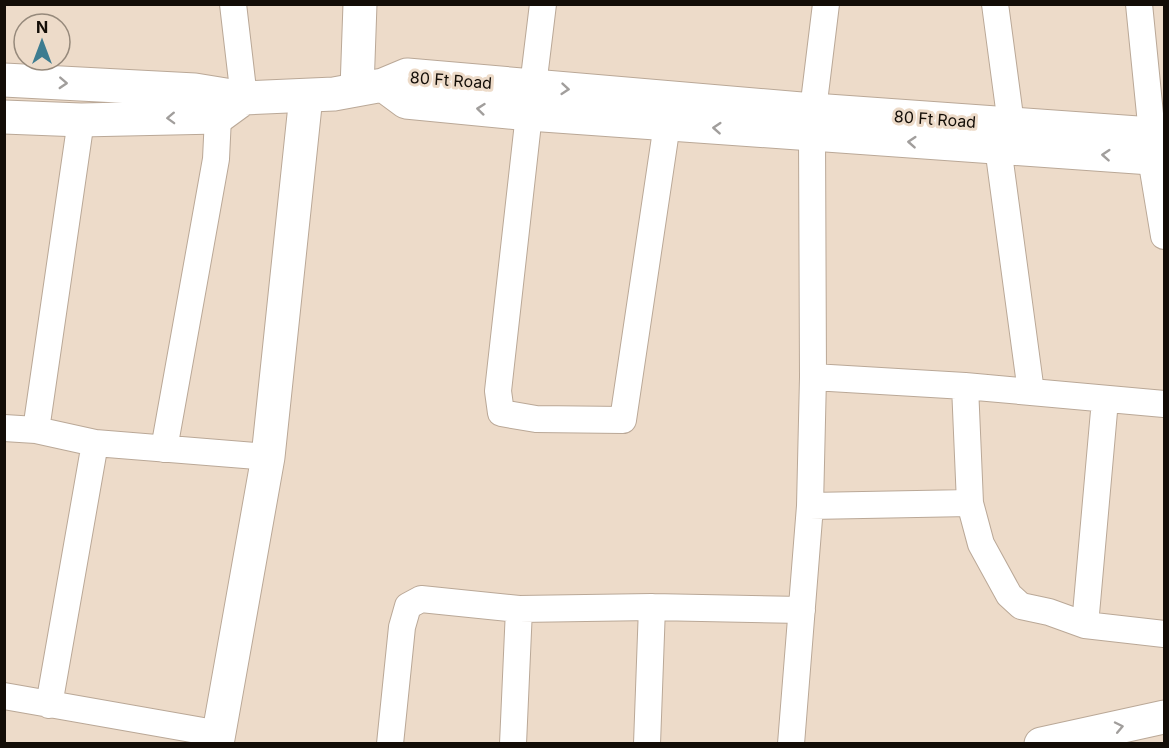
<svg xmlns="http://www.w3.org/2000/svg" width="1169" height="748" viewBox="0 0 1169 748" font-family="Inter,sans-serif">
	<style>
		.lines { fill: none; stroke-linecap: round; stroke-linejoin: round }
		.minor-casing { stroke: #baa897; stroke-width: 28 }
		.tertiary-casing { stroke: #baa897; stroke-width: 35 }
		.secondary-casing { stroke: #baa897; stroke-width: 35 }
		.minor { stroke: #fff; stroke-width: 26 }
		.tertiary { stroke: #fff; stroke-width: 33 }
		.secondary { stroke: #fff; stroke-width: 33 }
		.oneway { stroke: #a19e9c }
		.labels { text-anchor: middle; stroke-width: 6; stroke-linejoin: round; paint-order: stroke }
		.street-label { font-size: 16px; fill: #130d07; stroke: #eddbc9 }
	</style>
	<rect width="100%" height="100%" fill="#eddbc9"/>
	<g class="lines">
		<defs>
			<path id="minor" d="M233,4L244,98
				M995,4L1011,124
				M1139,4L1152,134
				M533,86L543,4
				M529,114L498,391L501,413L536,419L623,420L667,124
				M998,147L1031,392
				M1151,158L1164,236
				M813,377L965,386L1164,404
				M965,386L970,503
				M4,428L36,430L95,443L268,457
				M36,430L81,120
				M164,449L216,159L218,117
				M810,506L970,503L981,544L1009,595L1021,606L1049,612L1085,625L1164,634
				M1085,625L1105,400
				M4,696L220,734
				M49,705L95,443
				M390,744L402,627L408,606L421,599L519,609L652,607L802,610
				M513,744L519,609
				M647,744L652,607
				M791,744L810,506L813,377L812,135L813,110L826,4"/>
			<path id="tertiary" d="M357,89L360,4
				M217,744L268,457L306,96
				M1041,744L1164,717"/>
			<path id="secondary" d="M4,80L195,90L244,98L334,94L383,85L407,75L813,110L1152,134H1164
				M383,85L406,102L529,114L1151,158L1164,157
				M4,117L81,120L218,117L244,98"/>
		</defs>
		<!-- minor casing -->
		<use href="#minor" class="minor-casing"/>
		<!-- tertiary casing -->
		<use href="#tertiary" class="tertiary-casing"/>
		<!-- secondary casing -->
		<use href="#secondary" class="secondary-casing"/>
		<!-- minor -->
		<use href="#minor" class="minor"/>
		<!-- tertiary -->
		<use href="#tertiary" class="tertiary"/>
		<!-- secondary -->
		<use href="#secondary" class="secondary"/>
	</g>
	<!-- one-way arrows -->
	<defs><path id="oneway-chevron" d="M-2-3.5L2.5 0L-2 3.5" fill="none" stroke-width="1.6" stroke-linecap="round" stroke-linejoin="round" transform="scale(1.5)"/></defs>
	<g class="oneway">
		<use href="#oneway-chevron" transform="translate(63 83) rotate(3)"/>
		<use href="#oneway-chevron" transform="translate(565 89) rotate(5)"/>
		<use href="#oneway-chevron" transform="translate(481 109) rotate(-174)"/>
		<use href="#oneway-chevron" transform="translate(171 118) rotate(178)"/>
		<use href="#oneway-chevron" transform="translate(717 128) rotate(-176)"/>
		<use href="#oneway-chevron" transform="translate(912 142) rotate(-176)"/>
		<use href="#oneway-chevron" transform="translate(1106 155) rotate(-176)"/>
		<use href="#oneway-chevron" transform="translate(1119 727) rotate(-12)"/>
	</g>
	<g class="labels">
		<!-- street labels -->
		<g class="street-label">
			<text transform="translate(451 80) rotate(4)" y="6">80 Ft Road</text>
			<text transform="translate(935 119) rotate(4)" y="6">80 Ft Road</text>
		</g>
	</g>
	<!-- border -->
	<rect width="1169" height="748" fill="none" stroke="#130d07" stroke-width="12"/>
	<!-- north arrow -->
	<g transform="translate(42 42)"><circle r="28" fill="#eddbc9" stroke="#96897b" stroke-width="1.5"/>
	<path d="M0-4.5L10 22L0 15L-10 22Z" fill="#3d7c90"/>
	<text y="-9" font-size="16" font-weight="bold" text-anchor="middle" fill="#130d07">N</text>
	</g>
</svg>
